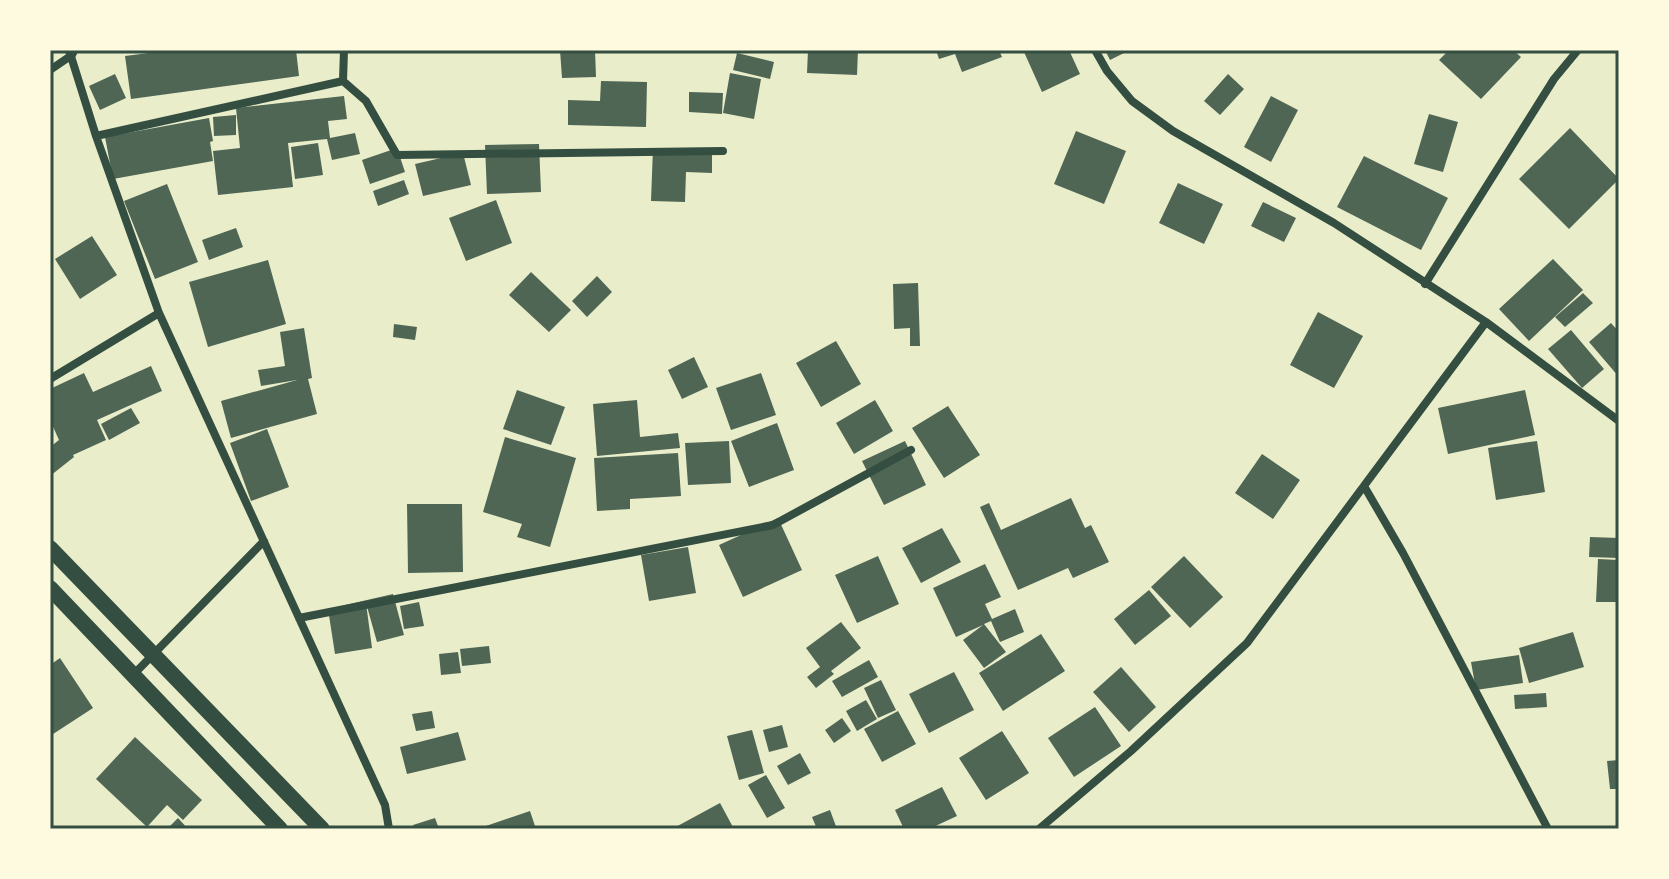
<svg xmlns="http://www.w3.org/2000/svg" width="1669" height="879" viewBox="0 0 1669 879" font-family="'DM Sans',sans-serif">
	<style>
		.building { fill: #4f6655 }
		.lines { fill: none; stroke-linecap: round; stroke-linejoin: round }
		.minor { stroke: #344e41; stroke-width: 8 }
		.secondary { stroke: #344e41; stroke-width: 16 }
		.neatline { fill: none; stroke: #344e41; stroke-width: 3 }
	</style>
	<rect width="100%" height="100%" fill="#e9edc9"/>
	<!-- building -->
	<path class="building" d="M172,50H296L299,76L131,99L125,56Z
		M560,50H595L596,77L562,78Z
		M808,50H858L857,75L807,73Z
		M936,50H999L1002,57L962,72L955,54L939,59Z
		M1028,50H1069L1080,74L1042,92L1024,52Z
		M1105,50H1130L1110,60Z
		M1449,50H1513L1521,57L1481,99L1439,60Z
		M737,53L774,62L770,79L733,70Z
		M730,73L761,79L754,119L723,113Z
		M115,74L126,98L100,110L89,86Z
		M1228,74L1244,89L1220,115L1204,101Z
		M601,81L647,82L646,127L568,125V100L600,101Z
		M689,92L723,93L722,114L689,112Z
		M344,96L347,119L328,121L330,138L355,133L360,154L332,160L327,139L288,143L293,187L218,195L213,151L240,148L236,108Z
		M1271,96L1298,110L1271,162L1244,147Z
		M1429,114L1458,122L1443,172L1414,164Z
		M236,115V135L214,136L213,117Z
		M209,118L213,141L210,142L213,161L113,179L105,137Z
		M1570,128L1619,179L1569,229L1519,179Z
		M1076,131L1126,151L1104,204L1054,184Z
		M318,143L323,175L295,179L291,147Z
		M539,144L541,192L487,194L485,145Z
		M397,148L405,172L370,184L362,160Z
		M653,148L712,150V173L686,172L685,202L651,201Z
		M463,153L471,185L423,196L415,164Z
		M1364,156L1448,198L1421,250L1337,207Z
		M404,180L409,194L378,206L373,191Z
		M1178,183L1223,204L1204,244L1159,223Z
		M167,184L198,262L155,279L124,201Z
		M496,200L512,243L466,261L449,218Z
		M1263,202L1296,218L1284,242L1251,226Z
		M236,228L243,247L209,260L202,240Z
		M92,236L117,275L80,299L55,259Z
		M1553,259L1583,290L1529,341L1499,309Z
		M268,260L286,324L208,347L189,282Z
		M531,272L571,310L549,332L509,295Z
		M597,276L612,292L587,317L572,301Z
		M918,283L920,346H910V328L894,329L893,284Z
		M1583,293L1593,303L1565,327L1555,317Z
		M1318,312L1363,336L1334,388L1290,365Z
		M1611,323L1619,332V377L1589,342Z
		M394,324L417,327L415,340L393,337Z
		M304,328L312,378L308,379L317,414L231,438L221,401L297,380L261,386L258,370L285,366L280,332Z
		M1571,330L1604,369L1582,388L1548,349Z
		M836,341L861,384L821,407L796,363Z
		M694,357L708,387L682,399L668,370Z
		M151,366L162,391L97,420L106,440L73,455L74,457L50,476V447L59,440L50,420V389L84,373L93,392Z
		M761,373L776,415L731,430L716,388Z
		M517,390L565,407L551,445L503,429Z
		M1525,390L1535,435L1448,454L1438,408Z
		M637,400L640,437L678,433L680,448L597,456L593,404Z
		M875,400L893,431L854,454L836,423Z
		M948,406L980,455L944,478L912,428Z
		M131,408L140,423L109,440L101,424Z
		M777,423L794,470L749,487L731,441Z
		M267,429L289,487L251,501L230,443Z
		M505,437L576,458L550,547L517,537L522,524L483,512Z
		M729,441L731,483L688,485L685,443Z
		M905,441L926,485L884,505L862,461Z
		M1537,441L1545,492L1496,500L1488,448Z
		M678,453L681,496L630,499V509L597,511L594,458Z
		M1262,454L1300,480L1273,519L1235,493Z
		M1071,498L1085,528L1091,525L1109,562L1073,578L1068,568L1018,590L980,507L989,503L1001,530Z
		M407,504H462L463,572L408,573Z
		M778,518L802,570L743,597L719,545Z
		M942,528L961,562L921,583L902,548Z
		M1590,537L1619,538V558L1589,557Z
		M688,547L696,593L649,601L641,555Z
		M878,556L899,604L857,623L835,575Z
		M1184,556L1223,597L1190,628L1151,587Z
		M1598,559L1619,560V602H1596Z
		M985,564L1001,597L985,604L992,619L1015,609L1024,632L1000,642L991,621L984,624L1006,652L984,668L963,640L983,625L956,637L933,588Z
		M1149,590L1171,616L1135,645L1114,619Z
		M393,594L404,635L377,642L366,603L372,648L335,654L328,609Z
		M419,602L424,626L404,629L400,606Z
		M841,622L861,648L831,671L834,674L816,688L807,677L820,667L806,648Z
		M1573,632L1584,667L1529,683L1519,648Z
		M1041,634L1065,671L1003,711L979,673Z
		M489,646L491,663L462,666L460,649Z
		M458,652L461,673L441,675L439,654Z
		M1519,655L1523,683L1476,690L1471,662Z
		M60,658L93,708L50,736V665Z
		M869,660L878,677L842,697L832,681Z
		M1121,667L1156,707L1129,732L1093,692Z
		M954,672L974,710L929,733L909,694Z
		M881,680L896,710L878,718L864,688Z
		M1546,693L1547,707L1515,709L1514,695Z
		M866,700L877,719L857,731L846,711Z
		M1095,707L1121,746L1074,777L1048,738Z
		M432,711L435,728L416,731L412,714Z
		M898,711L916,744L882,762L864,729Z
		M842,718L851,731L834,743L825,730Z
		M782,725L788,747L769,752L763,730Z
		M752,730L764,773L739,780L727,736Z
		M1002,731L1029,773L986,800L959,758Z
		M458,732L466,760L407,774L400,747Z
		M135,737L202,800L183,820L167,805L147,827L96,779Z
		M800,753L811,773L788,785L777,766Z
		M1619,760V789H1610L1607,761Z
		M766,775L785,808L767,818L748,785Z
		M942,787L957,816L929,829H904L895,810Z
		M720,803L734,829H672Z
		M830,810L837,829H817L812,817Z
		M530,811L536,829H480V828Z
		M178,818L188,829H167Z
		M435,818L439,829H415L413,825Z"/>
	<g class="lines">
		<!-- minor -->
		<path class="minor" d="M69,50L96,136L159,313L385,805L389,829
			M1095,50L1107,71L1132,101L1173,131L1334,223L1486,322L1619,421
			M50,70L72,55L74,51
			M343,81L366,101L397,155L723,151
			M96,136L343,81L344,50
			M1425,284L1554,79L1578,50
			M50,379L159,313
			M1364,486L1403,553L1548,829
			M299,618L773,525L911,450
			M133,675L264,541
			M1039,829L1131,751L1247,643L1486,322"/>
		<!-- secondary -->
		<path class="secondary" d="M50,548L322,829
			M50,588L280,829"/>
	</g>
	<!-- border -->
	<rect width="1669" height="879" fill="none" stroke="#fefae0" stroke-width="104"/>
	<rect x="52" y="52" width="1565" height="775" class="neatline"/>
</svg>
